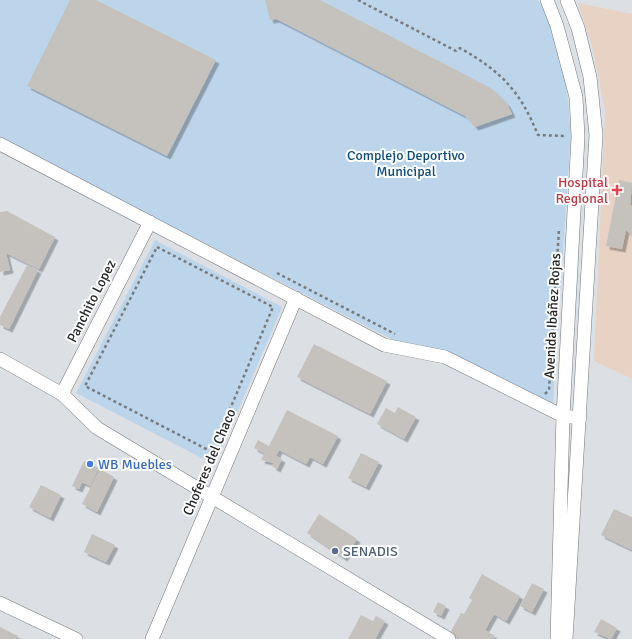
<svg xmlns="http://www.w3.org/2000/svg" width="632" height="639" viewBox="0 0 632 639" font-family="Signika,sans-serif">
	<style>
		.medical { fill: #e7d2c4 }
		.green { fill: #bdd5eb }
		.building { fill: #c5c2bd; filter: url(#shadow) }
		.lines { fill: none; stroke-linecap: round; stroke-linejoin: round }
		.street-casing { stroke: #73777a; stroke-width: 14 }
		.path { stroke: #787b7d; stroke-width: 2.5; stroke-dasharray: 3 3; stroke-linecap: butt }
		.street { stroke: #fff; stroke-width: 13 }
		.health-dot { fill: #e0444e; stroke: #fff; stroke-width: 1.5 }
		.shop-dot { fill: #3f7fe0; stroke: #fff; stroke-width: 1.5 }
		.service-dot { fill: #5c6f8a; stroke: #fff; stroke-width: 1.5 }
		.labels { text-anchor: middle; stroke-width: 4; stroke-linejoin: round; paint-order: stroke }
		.park-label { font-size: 14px; fill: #0d4b79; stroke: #fff }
		.health-label { font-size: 14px; fill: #be3a42; stroke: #fff; text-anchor: end }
		.street-label { font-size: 14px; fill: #232526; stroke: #fff }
		.shop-label { font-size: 14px; fill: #366cbe; stroke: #fff; text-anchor: start }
		.service-label { font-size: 14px; fill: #4e5e75; stroke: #fff; text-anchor: start }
	</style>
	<defs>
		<filter id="shadow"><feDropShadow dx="3.5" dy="3.5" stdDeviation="0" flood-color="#0004"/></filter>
	</defs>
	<rect width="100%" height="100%" fill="#dce0e5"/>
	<!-- medical -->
	<path class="medical" d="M578,3L632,14V379L594,361L605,111L593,50Z"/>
	<!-- green -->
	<path class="green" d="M0,0H538L554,28L567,91L571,132L553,402L550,404L405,346L0,138Z
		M155,240L282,307L215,465L76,393Z"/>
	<!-- building -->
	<path class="building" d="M70,0H96L216,60L167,156L27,86Z
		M265,0H320L491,88L507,104L512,114L475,127L465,116L282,22L276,19L270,20Z
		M619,180L632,183L630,206L632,205V236L626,230L622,249L606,246Z
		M7,211L55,237L39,269L6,253L10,270L0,272V212Z
		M27,265L38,270L9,329L0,325V317Z
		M314,344L387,381L370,414L297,377Z
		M398,407L416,417L404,439L377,424L386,408L395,413Z
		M287,410L338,436L323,464L310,457L306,464L279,450L276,456L282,459L277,469L272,466L274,463L261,460L264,453L254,448L258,440L269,446Z
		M361,453L379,462L366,487L348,478Z
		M84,461L99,468L90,486L82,482L79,489L72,486Z
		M100,469L114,477L97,512L82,504Z
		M41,485L61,495L50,518L29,507Z
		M614,509L632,517V550L601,535Z
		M319,514L357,539L344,558L307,533Z
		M92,534L115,545L106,562L84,552Z
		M482,574L520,596L506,621L494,614L485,630L495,636L493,639H461L450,633L461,613L464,614L472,600L469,598Z
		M532,583L544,589L532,612L520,606Z
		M438,602L446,606L441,616L433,612Z
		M361,615L373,621L376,616L385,621L375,639H348Z
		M601,619L617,628L611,639L594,632Z
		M0,627L18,636L16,639H0Z"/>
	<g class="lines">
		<defs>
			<path id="street" d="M547,0L557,26L576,97L578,137L563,416L557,639
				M0,144L384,345L445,357L563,416L580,418
				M0,359L62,394L97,428L449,639
				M62,394L150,222
				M0,603L76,639
				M152,639L296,298
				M566,639L596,135L590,77L578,28L567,0"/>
		</defs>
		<!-- street casing -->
		<use href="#street" class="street-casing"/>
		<!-- path -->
		<path class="path" d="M358,0L456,51L460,48C502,72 520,91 538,135L565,136
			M157,247L273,307L212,452L85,386Z
			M277,273L395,334
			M545,394L549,390L559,229"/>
		<!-- street -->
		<use href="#street" class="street"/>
	</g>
	<!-- markers -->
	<path class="health-dot" d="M615 184h4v4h4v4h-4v4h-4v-4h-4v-4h4z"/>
	<circle class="shop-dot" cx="90" cy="464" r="4"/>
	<circle class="service-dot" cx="335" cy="551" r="4"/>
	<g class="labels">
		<!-- park labels -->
		<g class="park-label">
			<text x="406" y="160">Complejo Deportivo<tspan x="406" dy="16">Municipal</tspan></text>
		</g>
		<!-- health labels -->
		<g class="health-label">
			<text x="608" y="187">Hospital<tspan x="608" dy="16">Regional</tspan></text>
		</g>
		<!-- street labels -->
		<g class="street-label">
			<text transform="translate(91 301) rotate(-63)" y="5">Panchito Lopez</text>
			<text transform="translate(552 316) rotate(-87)" y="5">Avenida Ibáñez Rojas</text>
			<text transform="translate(209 462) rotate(-67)" y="5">Choferes del Chaco</text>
		</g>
		<!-- shop labels -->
		<g class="shop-label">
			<text x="98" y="469">WB Muebles</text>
		</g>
		<!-- service labels -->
		<g class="service-label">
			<text x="343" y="556">SENADIS</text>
		</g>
	</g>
</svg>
